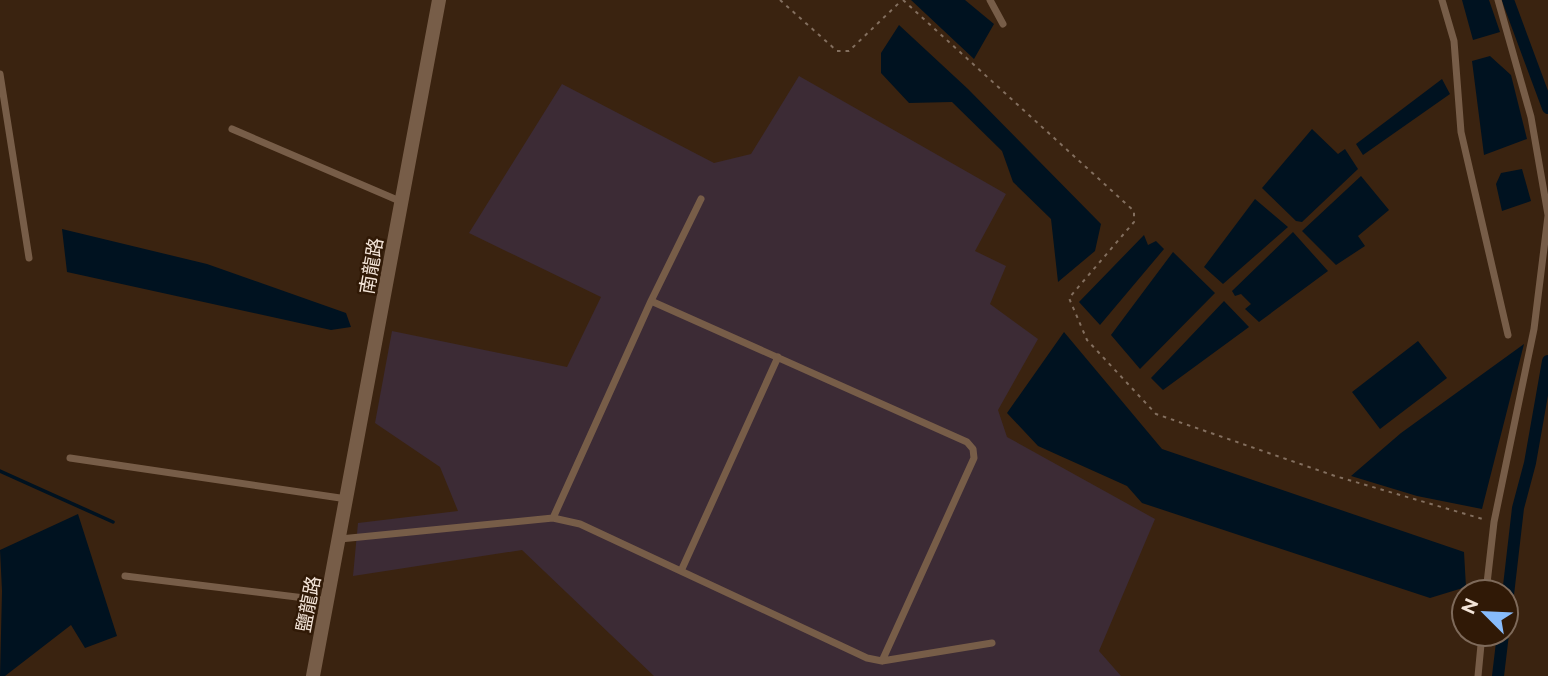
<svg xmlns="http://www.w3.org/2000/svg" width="1548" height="676" viewBox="0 0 1548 676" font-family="Raleway,'Noto Sans TC',sans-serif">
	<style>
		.industrial { fill: #3c2b35 }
		.water { fill: #001220 }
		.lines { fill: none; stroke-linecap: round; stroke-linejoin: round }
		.stream { stroke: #001220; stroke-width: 3.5 }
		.canal { stroke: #001220; stroke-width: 12 }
		.path { stroke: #836f5f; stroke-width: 2; stroke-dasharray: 3.5 5; stroke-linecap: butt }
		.service { stroke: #775d48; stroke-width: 7 }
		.minor { stroke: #775d48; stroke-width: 14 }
		.labels { text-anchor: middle; stroke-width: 5; stroke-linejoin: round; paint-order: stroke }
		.street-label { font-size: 19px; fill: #f3e4d8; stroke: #301906 }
	</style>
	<rect width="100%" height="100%" fill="#3a2310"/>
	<!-- industrial -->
	<path class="industrial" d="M799,76L1006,194L975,251L1006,266L990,304L1038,339L998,410L1007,437L1155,519L1099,651L1121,676H654L522,550L353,576L358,523L458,511L440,467L375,423L392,331L567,367L601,297L469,233L562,84L714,163L751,154Z"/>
	<!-- water -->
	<path class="water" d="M911,0H965L994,24L974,59Z
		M1462,0H1489L1500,32L1473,40Z
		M899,25L968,89L1101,224L1095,251L1058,282L1051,219L1013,182L1002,151L952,102L909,103L881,73V53Z
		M1490,56L1511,75L1527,139L1484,155L1472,61Z
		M1442,79L1450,94L1363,155L1356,144Z
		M1312,129L1338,154L1345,149L1358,169L1302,222L1296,221L1262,188Z
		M1522,169L1531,201L1502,211L1496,184L1501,173Z
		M1361,176L1389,210L1358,236L1365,246L1336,265L1302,231Z
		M1255,199L1288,227L1223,284L1204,267Z
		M62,229L207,264L346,313L351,327L331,330L67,272Z
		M1293,232L1328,271L1259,322L1245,309L1251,304L1241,294L1235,296L1232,291Z
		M1144,235L1148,245L1156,241L1164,249L1100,325L1079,302Z
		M1173,252L1215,293L1140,369L1111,335Z
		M1224,301L1249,327L1163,390L1151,378Z
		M1064,332L1162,449L1464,552L1466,587L1430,598L1142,503L1127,486L1038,446L1007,413Z
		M1418,341L1447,378L1380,429L1352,392Z
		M1524,344L1482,509L1417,496L1351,476L1401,433Z
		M78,514L117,636L85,648L71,625L5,676H0L2,591L0,550Z"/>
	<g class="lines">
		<!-- stream -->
		<path class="stream" d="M0,471L113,522"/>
		<!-- canal -->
		<path class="canal" d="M1508,0L1548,108
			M1506,612L1518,508L1530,463L1548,361
			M1498,676L1503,634"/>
		<!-- path -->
		<path class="path" d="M780,0L837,51H849L901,1
			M903,0L1134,211V222L1069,298L1087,340L1156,414L1335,476L1486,520"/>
		<!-- service -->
		<path class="service" d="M990,0L1003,24
			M1442,0L1454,41L1461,132L1508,335
			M1498,0L1531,117L1548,215
			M0,74L29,258
			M232,129L402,202
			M651,301L967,442L973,449L974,458L882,661
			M70,458L347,499
			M553,518L651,301L701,199
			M340,539L553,518L580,524L867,658L882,661L992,643
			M681,571L778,357
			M125,576L329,601
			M1486,592L1494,522L1534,329L1548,216
			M1478,676L1482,634"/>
		<!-- minor -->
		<path class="minor" d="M313,676L439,0"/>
	</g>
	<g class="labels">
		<!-- street labels -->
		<g class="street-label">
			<text transform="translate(371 266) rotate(-80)" y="7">南龍路</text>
			<text transform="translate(308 604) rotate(-79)" y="7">鹽龍路</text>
		</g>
	</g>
	<!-- north arrow -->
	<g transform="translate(1485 613) rotate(294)"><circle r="33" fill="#301906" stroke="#7e6a5a" stroke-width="2"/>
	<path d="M0-5L12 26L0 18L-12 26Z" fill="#87bbfb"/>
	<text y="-10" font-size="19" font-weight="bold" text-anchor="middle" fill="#f3e4d8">N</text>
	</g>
</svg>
